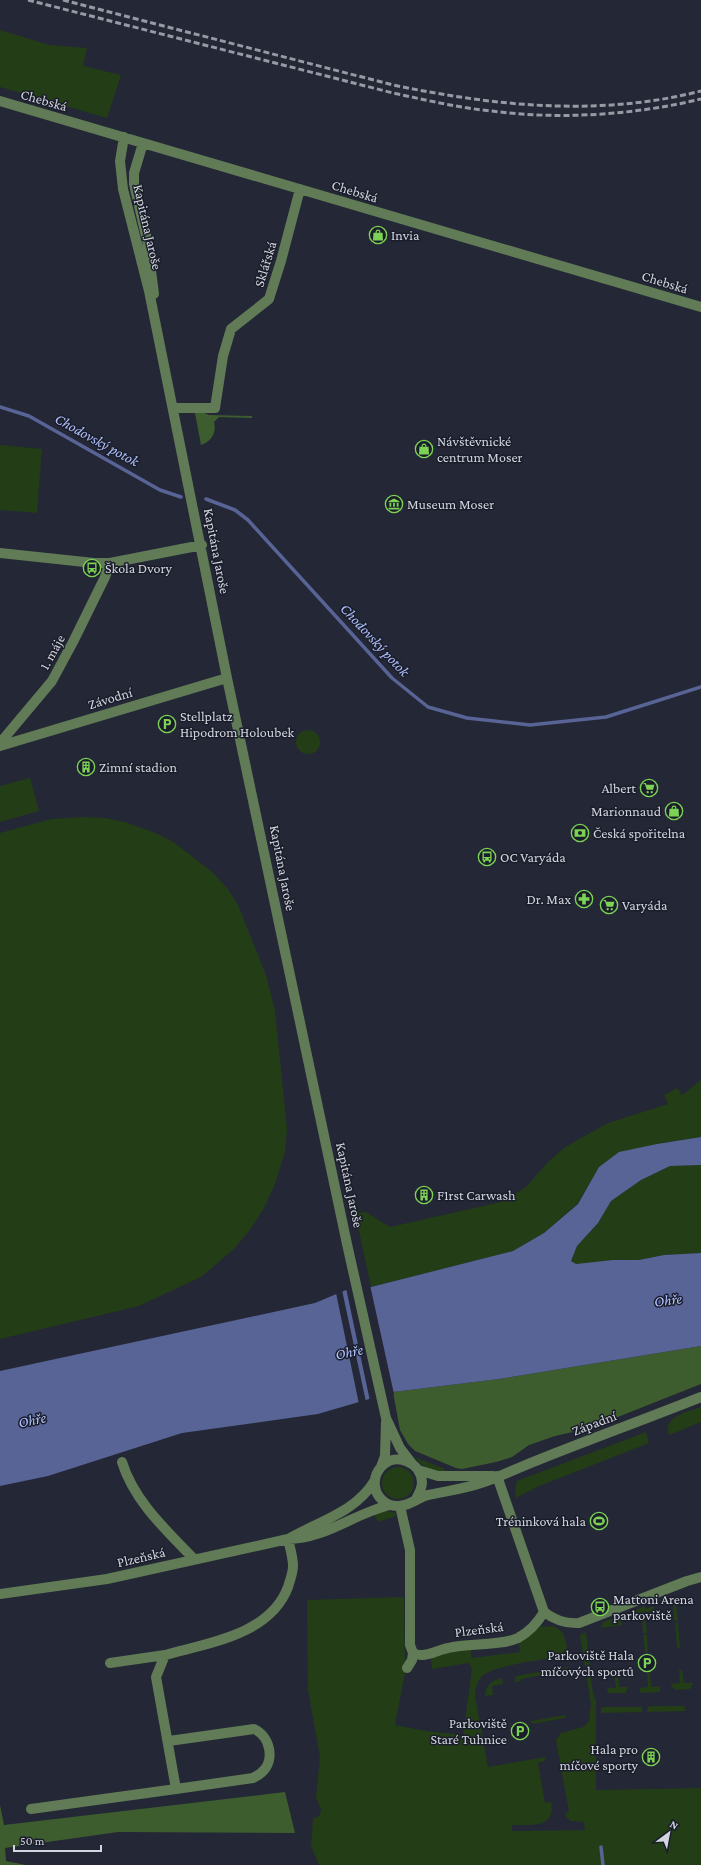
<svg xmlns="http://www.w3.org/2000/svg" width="701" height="1865" viewBox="0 0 701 1865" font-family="'Crimson Pro',serif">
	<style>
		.green { fill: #233d17 }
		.forest { fill: #3d5d2f }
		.water { fill: #586396 }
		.pier { fill: #242735 }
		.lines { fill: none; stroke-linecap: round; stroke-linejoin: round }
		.stream { stroke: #586396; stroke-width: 3.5 }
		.minor { stroke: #607b56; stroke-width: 10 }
		.rail { stroke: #9799a4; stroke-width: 3; stroke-dasharray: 6 3; stroke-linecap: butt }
		.labels { text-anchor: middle; stroke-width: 3; stroke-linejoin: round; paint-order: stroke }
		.street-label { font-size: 14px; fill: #d3d5de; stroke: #1a1e2b }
		.poi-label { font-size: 14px; fill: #d3d5de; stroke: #1a1e2b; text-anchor: start }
		.water-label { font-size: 15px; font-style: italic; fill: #b1c0fe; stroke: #1a1e2b }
	</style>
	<rect width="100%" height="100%" fill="#242735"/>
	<!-- green -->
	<path class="green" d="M0,30L49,45L87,48L83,66L121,75L107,118L0,87Z
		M0,445L42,449L37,513L0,510Z
		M296 742a12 12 0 1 1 24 0a12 12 0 1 1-24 0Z
		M30,778L39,811L0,822V786Z
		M82,817L105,818L125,822L158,834L175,843L212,872L228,889L238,905L266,975L275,1011L287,1129L285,1152L275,1184L263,1210L249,1231L234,1249L201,1277L139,1306L0,1339V833L51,819Z
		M701,1080V1137L657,1144L599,1167L578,1203L544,1233L513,1251L371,1287L357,1222L358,1206L359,1213L366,1212L390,1227L501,1202L525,1188L549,1161L564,1148L581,1138L608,1123L668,1104L664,1095L677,1088L682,1095Z
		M701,1165V1253L664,1255L639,1260L576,1264L571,1261L577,1246L598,1223L611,1201L641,1180L670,1166Z
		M701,1407V1422L669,1435C662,1416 688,1412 701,1407Z
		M646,1432L649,1443L537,1487L516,1498L515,1490L517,1481L522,1479Z
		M414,1457L443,1468L448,1474L427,1469Z
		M382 1483a16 16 0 1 1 32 0a16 16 0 1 1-32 0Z
		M383,1510L396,1513V1516L378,1522L373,1513Z
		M404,1597L405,1673L395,1725L426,1731L463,1735L472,1669L469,1663L432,1669L431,1659C440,1649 458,1650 471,1649V1658L520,1652L518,1638L537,1623L542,1627C556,1624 564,1630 566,1643C567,1648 568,1652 566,1656C548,1659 494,1665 482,1676C477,1682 475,1689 475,1696L488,1767L545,1757V1761L538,1763L545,1803L551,1802C557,1829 529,1825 512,1825V1831L585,1830L584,1822L571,1821L567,1818L565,1813L569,1812L556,1740L561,1733L583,1727L589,1721L591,1704L580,1635L586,1632L593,1694L596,1701V1790L701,1788V1865H319L311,1846L313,1819L320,1815L321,1809L316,1798L320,1757L308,1690L307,1600Z
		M673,1604H676L678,1620L674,1621Z
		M644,1606L646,1609L654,1606V1611L642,1613L640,1617H633V1612Z
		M642,1616H645L647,1633H643Z
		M617,1617L621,1620L622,1625L601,1628L603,1622Z
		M678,1622L680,1648H677L675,1623Z
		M643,1635H647L648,1652H645Z
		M568,1667L569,1670L521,1679V1681L514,1682L516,1676Z
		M679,1670H682L684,1683H693L690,1689L676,1690L671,1686V1684L680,1683Z
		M647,1673H650L651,1687L660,1686V1692L643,1693L640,1692V1688L648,1687Z
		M614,1674H618L619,1687H628L626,1693H608L607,1688H616Z
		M502,1678L503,1684L492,1686L493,1695L485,1696C485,1686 492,1680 502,1678Z
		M652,1706H684L686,1711L647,1712L648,1707Z
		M604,1707H642V1712L601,1713V1708Z
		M565,1715V1718L532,1724L531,1721Z"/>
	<!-- forest -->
	<path class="forest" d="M202,412L209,415L252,416V418L219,417L214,422C217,433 211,442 201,445L195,413Z
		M701,1346V1384L590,1428L555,1436L529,1445L512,1457L496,1462L462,1469L456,1468L415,1451L408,1444L400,1430L393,1392L499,1379Z
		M285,1792L295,1833L118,1832L5,1848L6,1861L26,1865H0V1805L4,1825Z"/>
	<!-- water -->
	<path class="water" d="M701,1137V1165L670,1166L641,1180L611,1201L598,1223L577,1246L571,1261L576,1264L613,1260H639L664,1255L701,1253V1346L499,1379L393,1392L318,1414L182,1433L48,1476L0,1486V1371L315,1303L346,1290L371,1287L513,1251L544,1233L578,1204L599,1167L619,1152L657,1144Z"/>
	<!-- pier -->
	<path class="pier" d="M370,1285L394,1394L370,1401L346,1288Z
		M342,1290L366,1402L359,1404L336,1293Z"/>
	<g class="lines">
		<!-- stream -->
		<path class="stream" d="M0,407L29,416L160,490L181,497
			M206,499L235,510L248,520L392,678L428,707L467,718L530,725L606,717L701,687
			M601,1847L603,1865"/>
		<!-- minor -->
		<path class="minor" d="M0,101L701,307
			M124,137L120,161L123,189L149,291L227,678L347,1244L386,1418L400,1448L413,1465
			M143,143L134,173V184L147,240L154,294
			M173,408H215L223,356L231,329L269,299L281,261L300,189
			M0,553L94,563H110L202,545
			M0,743L52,681L73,642L105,577L110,563
			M0,746L227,678
			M122,1462C134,1501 166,1530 194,1559
			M381,1467L385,1456L386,1422
			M418,1470L438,1476H493
			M497,1476L544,1612
			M416,1499C419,1494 422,1489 422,1482C421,1462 396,1452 382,1466C377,1471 374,1478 375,1486C376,1497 386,1506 397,1506C408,1507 417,1498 428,1495C446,1491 464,1489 481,1483C502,1476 522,1466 543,1458C596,1437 648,1418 701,1397
			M400,1506L410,1550V1645L413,1653C423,1659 437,1650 448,1648C468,1643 501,1646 518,1638C529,1632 538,1622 544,1612
			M290,1538C320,1521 356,1512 375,1480
			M0,1594L107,1579L288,1539C325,1539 355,1513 390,1505
			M544,1612C555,1620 565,1624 579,1623L687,1581L701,1577
			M110,1663L165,1655
			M407,1668L412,1660L413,1653
			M169,1741L254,1729C270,1736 276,1761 261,1773C259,1775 256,1776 253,1778L176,1789
			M31,1809L176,1789L156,1677L165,1655C208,1643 270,1635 288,1587C290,1580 293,1573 293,1566C293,1557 290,1548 288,1539"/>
		<!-- rail -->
		<path class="rail" d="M28,0L393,93C426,100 459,108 492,111C560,120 634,115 701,99
			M63,0L393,85C495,106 599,117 701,91"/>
	</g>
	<!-- icons -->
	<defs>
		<symbol id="shop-ring" viewBox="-11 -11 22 22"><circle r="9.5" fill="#1a1e2b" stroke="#7dd154" stroke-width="1.5"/><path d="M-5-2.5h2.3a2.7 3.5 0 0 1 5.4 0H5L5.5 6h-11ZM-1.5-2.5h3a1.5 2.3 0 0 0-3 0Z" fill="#7dd154"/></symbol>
		<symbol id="museum-ring" viewBox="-11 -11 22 22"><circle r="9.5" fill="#1a1e2b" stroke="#7dd154" stroke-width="1.5"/><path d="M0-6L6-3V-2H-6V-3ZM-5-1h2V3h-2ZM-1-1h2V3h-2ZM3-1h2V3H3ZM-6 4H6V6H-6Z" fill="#7dd154"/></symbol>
		<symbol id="bus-ring" viewBox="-11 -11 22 22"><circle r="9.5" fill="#1a1e2b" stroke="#7dd154" stroke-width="1.5"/><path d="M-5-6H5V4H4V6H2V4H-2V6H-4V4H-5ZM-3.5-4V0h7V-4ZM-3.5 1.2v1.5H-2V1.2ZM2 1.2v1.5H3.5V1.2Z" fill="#7dd154"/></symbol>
		<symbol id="parking-ring" viewBox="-11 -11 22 22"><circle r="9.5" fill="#1a1e2b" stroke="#7dd154" stroke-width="1.5"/><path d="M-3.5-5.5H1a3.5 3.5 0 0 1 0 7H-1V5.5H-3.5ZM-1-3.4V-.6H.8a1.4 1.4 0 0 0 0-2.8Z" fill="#7dd154"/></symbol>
		<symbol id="building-ring" viewBox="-11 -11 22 22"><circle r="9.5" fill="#1a1e2b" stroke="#7dd154" stroke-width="1.5"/><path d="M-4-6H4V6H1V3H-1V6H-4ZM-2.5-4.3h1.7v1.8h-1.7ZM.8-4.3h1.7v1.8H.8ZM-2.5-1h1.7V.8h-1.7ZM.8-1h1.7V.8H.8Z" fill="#7dd154"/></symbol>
		<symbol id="supermarket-ring" viewBox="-11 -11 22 22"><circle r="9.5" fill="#1a1e2b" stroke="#7dd154" stroke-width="1.5"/><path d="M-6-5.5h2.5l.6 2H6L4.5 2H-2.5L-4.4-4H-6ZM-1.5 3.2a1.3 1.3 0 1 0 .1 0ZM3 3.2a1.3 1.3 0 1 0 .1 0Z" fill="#7dd154"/></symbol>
		<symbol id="bank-ring" viewBox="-11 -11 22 22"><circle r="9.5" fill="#1a1e2b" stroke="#7dd154" stroke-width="1.5"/><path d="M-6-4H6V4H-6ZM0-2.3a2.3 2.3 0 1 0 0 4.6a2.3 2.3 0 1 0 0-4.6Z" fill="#7dd154"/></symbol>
		<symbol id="pharmacy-ring" viewBox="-11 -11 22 22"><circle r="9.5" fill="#1a1e2b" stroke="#7dd154" stroke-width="1.5"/><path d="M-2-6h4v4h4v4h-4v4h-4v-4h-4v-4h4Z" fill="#7dd154"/></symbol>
		<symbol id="stadium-ring" viewBox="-11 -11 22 22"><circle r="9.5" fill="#1a1e2b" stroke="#7dd154" stroke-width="1.5"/><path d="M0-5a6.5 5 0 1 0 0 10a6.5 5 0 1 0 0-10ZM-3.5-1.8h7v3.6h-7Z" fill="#7dd154"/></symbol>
	</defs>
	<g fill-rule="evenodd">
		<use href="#shop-ring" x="368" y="225" width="20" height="20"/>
		<use href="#shop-ring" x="414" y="439" width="20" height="20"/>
		<use href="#museum-ring" x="384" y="494" width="20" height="20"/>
		<use href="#bus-ring" x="82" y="558" width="20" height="20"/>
		<use href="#parking-ring" x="157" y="714" width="20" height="20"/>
		<use href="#building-ring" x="76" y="757" width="20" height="20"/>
		<use href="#supermarket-ring" x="639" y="778" width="20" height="20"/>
		<use href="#shop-ring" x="664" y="801" width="20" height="20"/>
		<use href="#bank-ring" x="570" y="823" width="20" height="20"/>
		<use href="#bus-ring" x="477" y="847" width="20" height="20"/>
		<use href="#pharmacy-ring" x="574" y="889" width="20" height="20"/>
		<use href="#supermarket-ring" x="599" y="895" width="20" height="20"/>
		<use href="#building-ring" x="414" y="1185" width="20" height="20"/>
		<use href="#stadium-ring" x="589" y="1511" width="20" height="20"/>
		<use href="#bus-ring" x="590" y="1597" width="20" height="20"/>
		<use href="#parking-ring" x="637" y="1653" width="20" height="20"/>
		<use href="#parking-ring" x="510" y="1721" width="20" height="20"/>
		<use href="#building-ring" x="641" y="1747" width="20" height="20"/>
	</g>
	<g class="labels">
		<!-- street labels -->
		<g class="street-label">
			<text transform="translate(44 100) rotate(16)" y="5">Chebská</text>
			<text transform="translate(355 191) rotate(17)" y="5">Chebská</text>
			<text transform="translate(148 227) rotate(77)" y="5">Kapitána Jaroše</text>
			<text transform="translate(265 264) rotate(-73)" y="5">Sklářská</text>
			<text transform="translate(665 282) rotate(17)" y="5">Chebská</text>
			<text transform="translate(217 551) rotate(79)" y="5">Kapitána Jaroše</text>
			<text transform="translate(52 652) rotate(-61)" y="5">1. máje</text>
			<text transform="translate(110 698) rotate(-17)" y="5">Závodní</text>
			<text transform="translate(283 868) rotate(79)" y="5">Kapitána Jaroše</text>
			<text transform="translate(350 1185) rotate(78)" y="5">Kapitána Jaroše</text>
			<text transform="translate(594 1423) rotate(-21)" y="5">Západní</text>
			<text transform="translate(141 1557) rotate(-13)" y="5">Plzeňská</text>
			<text transform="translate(479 1629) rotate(-7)" y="5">Plzeňská</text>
		</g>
		<!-- poi labels -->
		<g class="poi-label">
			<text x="391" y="240">Invia</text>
			<text x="437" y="446">Návštěvnické<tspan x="437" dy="16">centrum Moser</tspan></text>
			<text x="407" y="509">Museum Moser</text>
			<text x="105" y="573">Škola Dvory</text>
			<text x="180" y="721">Stellplatz<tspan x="180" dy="16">Hipodrom Holoubek</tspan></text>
			<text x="99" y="772">Zimní stadion</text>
			<text x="636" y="793" text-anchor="end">Albert</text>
			<text x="661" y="816" text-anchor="end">Marionnaud</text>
			<text x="593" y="838">Česká spořitelna</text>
			<text x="500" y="862">OC Varyáda</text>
			<text x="571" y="904" text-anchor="end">Dr. Max</text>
			<text x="622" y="910">Varyáda</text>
			<text x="437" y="1200">F1rst Carwash</text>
			<text x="586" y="1526" text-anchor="end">Tréninková hala</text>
			<text x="613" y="1604">Mattoni Arena<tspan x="613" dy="16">parkoviště</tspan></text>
			<text x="634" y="1660" text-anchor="end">Parkoviště Hala<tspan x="634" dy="16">míčových sportů</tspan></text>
			<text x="507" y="1728" text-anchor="end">Parkoviště<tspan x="507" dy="16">Staré Tuhnice</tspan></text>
			<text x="638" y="1754" text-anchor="end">Hala pro<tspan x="638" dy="16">míčové sporty</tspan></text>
		</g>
		<!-- water labels -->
		<g class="water-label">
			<text transform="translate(97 440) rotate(29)" y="5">Chodovský potok</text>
			<text transform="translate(375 640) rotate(47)" y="5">Chodovský potok</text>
			<text transform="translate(668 1300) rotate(-7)" y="5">Ohře</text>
			<text transform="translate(349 1352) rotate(-12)" y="5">Ohře</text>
			<text transform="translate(32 1420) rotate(-12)" y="5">Ohře</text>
		</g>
	</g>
	<!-- north arrow -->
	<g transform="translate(669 1833) rotate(32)" stroke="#1a1e2b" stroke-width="3" paint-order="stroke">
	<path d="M0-3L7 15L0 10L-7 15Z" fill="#d3d5de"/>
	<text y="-6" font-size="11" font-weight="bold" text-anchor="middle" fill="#d3d5de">N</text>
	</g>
	<!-- scale -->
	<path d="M14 1845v6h87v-6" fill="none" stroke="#d3d5de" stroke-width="2"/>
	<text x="20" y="1845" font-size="12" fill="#d3d5de" stroke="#1a1e2b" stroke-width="3" paint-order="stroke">50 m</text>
</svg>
